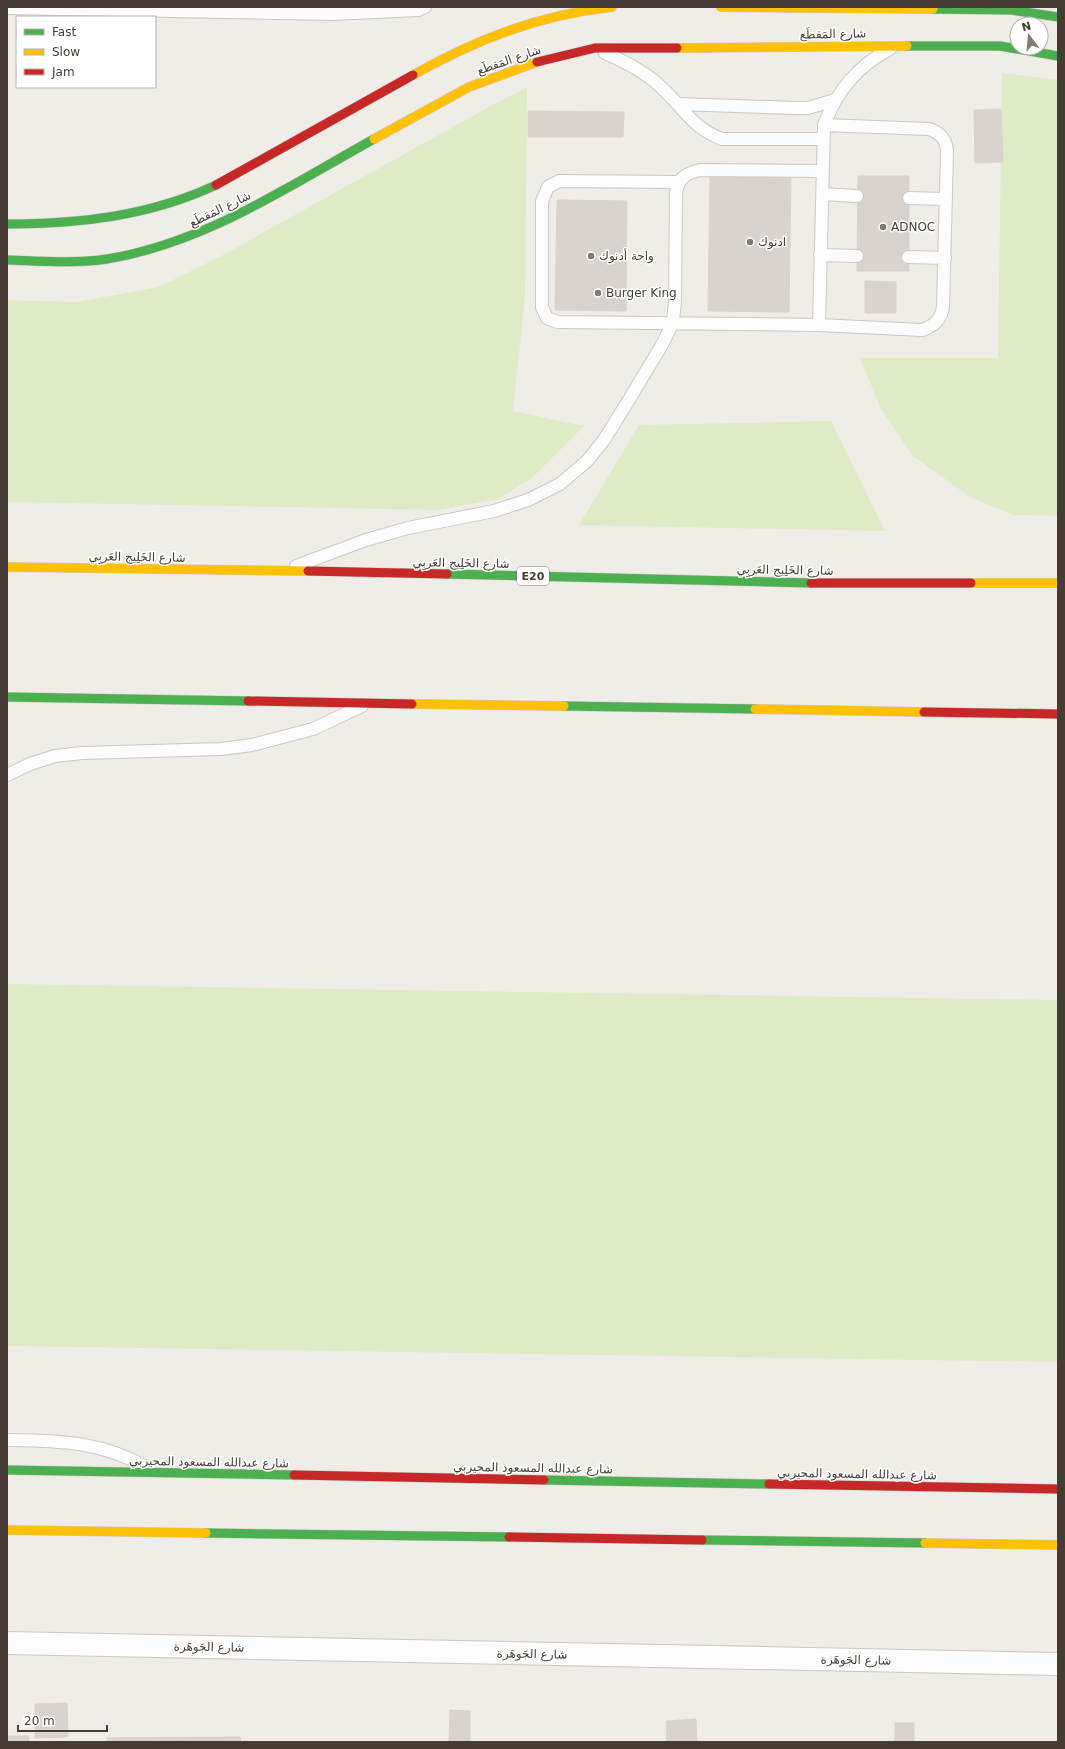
<svg xmlns="http://www.w3.org/2000/svg" width="1065" height="1749" viewBox="0 0 1065 1749" font-family="'DejaVu Sans','Noto Naskh Arabic',sans-serif">
	<style>
		.green { fill: #dfebc6 }
		.building { fill: #d8d3cf; stroke: #d8d3ce }
		.lines { fill: none; stroke-linecap: round; stroke-linejoin: round }
		.lane-casing { stroke: #ccc8c4; stroke-width: 14 }
		.street-casing { stroke: #ccc8c4; stroke-width: 24 }
		.fast-casing { stroke: #cfc9be; stroke-width: 10 }
		.slow-casing { stroke: #cfc9be; stroke-width: 10 }
		.jam-casing { stroke: #cfc9be; stroke-width: 10 }
		.lane { stroke: #fdfcfc; stroke-width: 12 }
		.street { stroke: #fdfcfc; stroke-width: 22 }
		.fast { stroke: #4caf50; stroke-width: 9 }
		.slow { stroke: #ffc107; stroke-width: 9 }
		.jam { stroke: #c62828; stroke-width: 9 }
		.poi-dot { fill: #817a73; stroke: #fff; stroke-width: 1.5 }
		.labels { text-anchor: middle; stroke-width: 3; stroke-linejoin: round; paint-order: stroke }
		.shield { fill: #fff; stroke: #7d7771; stroke-width: 1 }
		.shield-label { font-size: 11px; font-weight: bold; fill: #453d34 }
		.street-label { font-size: 12px; fill: #453d34; stroke: #fff }
		.poi-label { font-size: 12px; fill: #453d34; stroke: #fff; text-anchor: start }
	</style>
	<rect width="100%" height="100%" fill="#f0ece8"/>
	<!-- green -->
	<path class="green" d="M1002,73L1058,80V516L1013,515L970,497L913,456L881,409L860,358H998Z
		M527,88L525,297L513,411L584,426L532,478L498,499L439,510L7,502V300L77,302L159,287L225,254L487,108Z
		M831,421L885,531L579,525L639,425Z
		M7,984L1058,1000V1362L7,1346Z"/>
	<!-- building -->
	<path class="building" d="M1001,109L1003,162L975,163L974,110Z
		M528,111L624,112L623,137H528Z
		M710,173H791L789,312L708,311Z
		M858,176H909V271H857Z
		M557,200L627,201L626,311L555,310Z
		M865,281L896,282V313H865Z
		M67,1703L68,1737L35,1738V1704Z
		M450,1710L470,1711V1742H449Z
		M696,1719L697,1742H667L666,1721Z
		M895,1723H914V1742H895Z
		M7,1736H29V1742H7Z
		M240,1737L241,1742H107V1738Z"/>
	<g class="lines">
		<defs>
			<path id="lane" d="M7,8L332,14L418,10L425,7
				M605,53C626,62 646,72 662,88C684,108 692,128 722,139H823
				M678,104L795,108H808L835,100
				M678,182L559,181L548,187L542,201V307L547,318L558,322L819,325L922,330C934,326 941,320 943,307L947,153C947,140 941,133 929,129L824,125
				M822,194L857,196
				M909,198L946,199
				M820,255L857,256
				M908,257L945,258
				M819,325L824,125C836,93 858,65 890,49
				M296,566L366,540L408,528L494,511L528,500L560,484L587,461L604,440L627,403L663,343L673,322L675,301L676,192C679,178 686,173 700,170L822,171
				M7,775L30,764L55,756L82,753L221,749L252,745L313,729L362,706
				M7,1440C62,1441 101,1441 150,1469"/>
			<path id="street" d="M7,1643L1058,1664"/>
			<path id="fast" d="M933,9L1011,10L1058,17
				M907,46H1000L1058,56
				M7,224C79,224 150,216 216,185
				M7,260C40,261 74,264 107,259C205,243 289,186 374,139
				M447,574L811,583
				M7,697L248,701
				M564,706L755,709
				M7,1470L294,1475
				M544,1480L769,1484
				M206,1533L509,1537
				M702,1540L925,1543"/>
			<path id="slow" d="M721,7L933,9
				M677,48L907,46
				M413,75C477,39 539,15 612,7
				M374,139L469,87L537,62
				M7,567L308,571
				M971,583H1058
				M412,704L564,706
				M755,709L924,712
				M7,1530L206,1533
				M925,1543L1058,1545"/>
			<path id="jam" d="M537,62L595,48H677
				M216,185L413,75
				M308,571L447,574
				M811,583H971
				M248,701L412,704
				M924,712L1058,714
				M294,1475L544,1480
				M769,1484L1058,1489
				M509,1537L702,1540"/>
		</defs>
		<!-- lane casing -->
		<use href="#lane" class="lane-casing"/>
		<!-- street casing -->
		<use href="#street" class="street-casing"/>
		<!-- fast casing -->
		<use href="#fast" class="fast-casing"/>
		<!-- slow casing -->
		<use href="#slow" class="slow-casing"/>
		<!-- jam casing -->
		<use href="#jam" class="jam-casing"/>
		<!-- lane -->
		<use href="#lane" class="lane"/>
		<!-- street -->
		<use href="#street" class="street"/>
		<!-- fast -->
		<use href="#fast" class="fast"/>
		<!-- slow -->
		<use href="#slow" class="slow"/>
		<!-- jam -->
		<use href="#jam" class="jam"/>
	</g>
	<!-- markers -->
	<g class="poi-dot">
		<circle cx="883" cy="227" r="4"/>
		<circle cx="750" cy="242" r="4"/>
		<circle cx="591" cy="256" r="4"/>
		<circle cx="598" cy="293" r="4"/>
	</g>
	<g class="labels">
		<!-- shield labels -->
		<rect class="shield" x="517" y="567" width="32" height="18" rx="3"/>
		<g class="shield-label">
			<text x="533" y="580">E20</text>
		</g>
		<!-- street labels -->
		<g class="street-label">
			<text transform="translate(833 34) rotate(-1)" y="4">شارع المَقطَع</text>
			<text transform="translate(509 60) rotate(-19)" y="4">شارع المَقطَع</text>
			<text transform="translate(220 209) rotate(-26)" y="4">شارع المَقطَع</text>
			<text transform="translate(137 557) rotate(1)" y="4">شارع الخَلِيج العَربِي</text>
			<text transform="translate(461 563) rotate(1)" y="4">شارع الخَلِيج العَربِي</text>
			<text transform="translate(785 570) rotate(1)" y="4">شارع الخَلِيج العَربِي</text>
			<text transform="translate(209 1462) rotate(1)" y="4">شارع عبدالله المسعود المحيربي</text>
			<text transform="translate(533 1468) rotate(1)" y="4">شارع عبدالله المسعود المحيربي</text>
			<text transform="translate(857 1474) rotate(1)" y="4">شارع عبدالله المسعود المحيربي</text>
			<text transform="translate(209 1647) rotate(1)" y="4">شارع الجَوهَرة</text>
			<text transform="translate(532 1654) rotate(1)" y="4">شارع الجَوهَرة</text>
			<text transform="translate(856 1660) rotate(1)" y="4">شارع الجَوهَرة</text>
		</g>
		<!-- poi labels -->
		<g class="poi-label">
			<text x="891" y="231">ADNOC</text>
			<text x="758" y="246">ادنوك</text>
			<text x="599" y="260">واحة أدنوك</text>
			<text x="606" y="297">Burger King</text>
		</g>
	</g>
	<!-- border -->
	<rect width="1065" height="1749" fill="none" stroke="#453d34" stroke-width="16"/>
	<!-- legend -->
	<rect x="16" y="16" width="140" height="72" fill="#ffffff" stroke="#b5b1ae"/>
	<rect x="24" y="29" width="20" height="6" fill="#4caf50" stroke="#b5b1ae"/>
	<text x="52" y="36" font-size="12" fill="#453d34">Fast</text>
	<rect x="24" y="49" width="20" height="6" fill="#ffc107" stroke="#b5b1ae"/>
	<text x="52" y="56" font-size="12" fill="#453d34">Slow</text>
	<rect x="24" y="69" width="20" height="6" fill="#c62828" stroke="#b5b1ae"/>
	<text x="52" y="76" font-size="12" fill="#453d34">Jam</text>
	<!-- north arrow -->
	<g transform="translate(1029 36) rotate(344)"><circle r="19" fill="#ffffff" stroke="#b5b1ae"/>
	<path d="M0-3L7 15L0 10L-7 15Z" fill="#817a73"/>
	<text y="-6" font-size="11" font-weight="bold" text-anchor="middle" fill="#453d34">N</text>
	</g>
	<!-- scale -->
	<path d="M18 1725v6h89v-6" fill="none" stroke="#453d34" stroke-width="2"/>
	<text x="24" y="1725" font-size="12" fill="#453d34" stroke="#ffffff" stroke-width="3" paint-order="stroke">20 m</text>
</svg>
